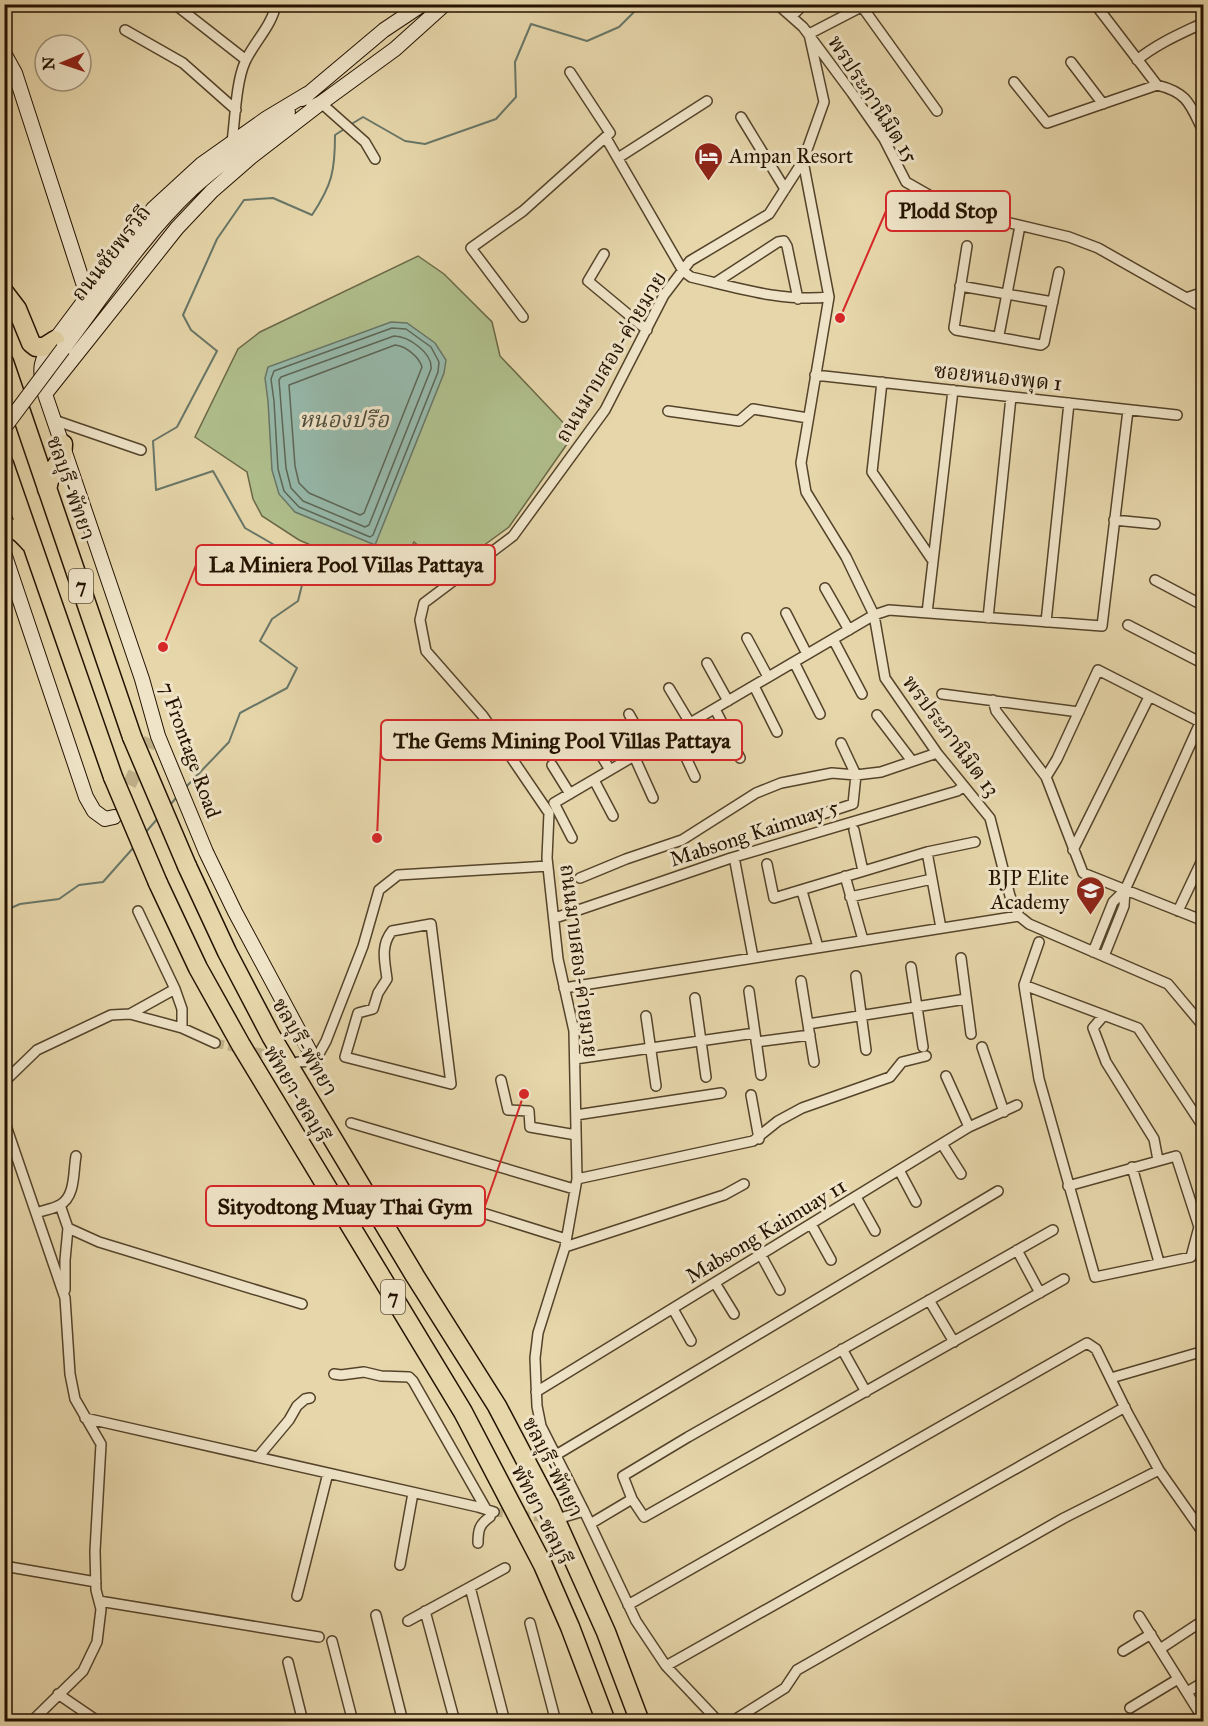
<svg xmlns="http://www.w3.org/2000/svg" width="1208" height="1726" viewBox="0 0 1208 1726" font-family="'IM FELL Great Primer','Noto Serif Thai',serif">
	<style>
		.green { fill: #b0bf8d; stroke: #6a6846; stroke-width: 1.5 }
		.water { fill: #96b9ab; stroke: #687667; stroke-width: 1.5 }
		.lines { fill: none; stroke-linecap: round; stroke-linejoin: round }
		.shore { stroke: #5d6656; stroke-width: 1.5 }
		.stream { stroke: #687667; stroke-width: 2 }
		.street-tunnel { stroke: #bfaf88; stroke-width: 9; stroke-dasharray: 9 4.5; stroke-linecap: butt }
		.secondary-tunnel { stroke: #bfaf88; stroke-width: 14; stroke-dasharray: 14 7; stroke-linecap: butt }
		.street-casing { stroke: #54432a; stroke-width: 12 }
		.secondary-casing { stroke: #241200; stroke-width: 16 }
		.highway-casing { stroke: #241200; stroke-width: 21 }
		.street { stroke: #efe4c8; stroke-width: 9 }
		.secondary { stroke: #efe4c8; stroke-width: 14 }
		.highway { stroke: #e6d6aa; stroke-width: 18 }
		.secondary-bridge-casing { stroke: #241200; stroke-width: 16; stroke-linecap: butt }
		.highway-bridge-casing { stroke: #241200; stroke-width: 21; stroke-linecap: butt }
		.secondary-bridge { stroke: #efe4c8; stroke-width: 14 }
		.highway-bridge { stroke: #e6d6aa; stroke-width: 18 }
		.labels { text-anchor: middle; stroke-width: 6; stroke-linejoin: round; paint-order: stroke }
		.shield { fill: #efe4c8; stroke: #61513c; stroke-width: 1.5 }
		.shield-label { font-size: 20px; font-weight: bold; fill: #241200 }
		.street-label { font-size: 21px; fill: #241200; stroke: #efe4c8 }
		.poi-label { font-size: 21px; fill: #241200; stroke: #efe4c8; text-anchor: start }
		.water-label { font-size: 22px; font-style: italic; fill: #4c4c3c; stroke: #efe4c8 }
		.leader { fill: none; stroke: #d62828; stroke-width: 2 }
		.callout-dot { fill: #d62828; stroke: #efe4c8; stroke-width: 2 }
		.callout { fill: #efe4c8; stroke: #d62828; stroke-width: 2 }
		.callout-label { font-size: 22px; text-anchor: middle; font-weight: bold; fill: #241200 }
	</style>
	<rect width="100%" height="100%" fill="#e6d6aa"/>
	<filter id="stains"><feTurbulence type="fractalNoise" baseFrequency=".00333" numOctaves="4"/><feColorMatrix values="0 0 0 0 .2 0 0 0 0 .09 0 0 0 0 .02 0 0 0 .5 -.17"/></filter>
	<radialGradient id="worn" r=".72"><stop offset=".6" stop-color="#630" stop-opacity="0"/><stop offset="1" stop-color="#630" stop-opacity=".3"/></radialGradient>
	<!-- green -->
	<path class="green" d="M418,256L444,274L492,322L500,356L574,434L509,527L447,572L414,542L394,581L299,540L262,516L253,499L247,472L195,437L238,349L260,332Z"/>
	<!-- water -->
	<path class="water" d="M391,322L407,323L435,343L446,360L444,373L375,545L295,512L279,494L272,470L268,401L265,378L268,367Z"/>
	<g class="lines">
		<!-- shore -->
		<path class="shore" d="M392,328L406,329L431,347L439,362L438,372L373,535L370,537L299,507L284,491L278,469L274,401L271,379L274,371Z
			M394,336C408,336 433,353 431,369L369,525L365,527L303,501L291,488L286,468L279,380L281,377Z
			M395,345C406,346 419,357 422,367L364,513L360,515L309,493L299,483L295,466L289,385Z"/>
		<!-- stream -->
		<path class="stream" d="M350,125L363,117L405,141L425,144L496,119L516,97L515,62L531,24L587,41L619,27L642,4
			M185,788L229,742L240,713L287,688L297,668L260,641L272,619L298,601L304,577L283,550L245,528L213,471L156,490L153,441L177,427L217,351L191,330L183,315L217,239L244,200L273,198L312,215C332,185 335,171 335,135L346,128
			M169,806L177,797
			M145,833L159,817
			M4,911L20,904L59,899L79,885L103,882L134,847"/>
		<!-- street-tunnel -->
		<path class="street-tunnel" d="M215,1043L284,1058
			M494,1512L555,1519"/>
		<!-- secondary-tunnel -->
		<path class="secondary-tunnel" d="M120,804L151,739"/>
		<defs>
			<path id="street" d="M777,4L803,27L852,93L884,139L906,182L955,210L1069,237L1098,248L1204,308
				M1095,4L1157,85
				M177,6L246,60
				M863,8L937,111
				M796,12L804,4
				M125,30L183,63L236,110
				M1137,60C1158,43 1180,34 1203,23
				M1071,62L1103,104
				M1014,82L1047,123L1157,85C1189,93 1190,105 1204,133
				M321,103L365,142L375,159
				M741,117L785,189
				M606,138L683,271L691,277C738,288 782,302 829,297
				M232,142C235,120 236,82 245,62C254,42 272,26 276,4
				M618,158L707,101
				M803,161L829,297L801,463L806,492L846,557L874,615L885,678L937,753L990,818L1010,896L1019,916L1029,924L1168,984L1204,1027
				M967,246L954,328L956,330L996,337L999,335L1020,226
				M604,254L588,281L647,330
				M715,283L778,242L784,241L787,246L798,299
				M960,286L1053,302
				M1186,298L1204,292
				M523,317L471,248L523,211L610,133L570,72
				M996,337L1041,345L1044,343L1059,272
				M815,375L1177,415
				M882,382L872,472L933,561
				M668,411L739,421L753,409L808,418
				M54,420L141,450
				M1114,520L1155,524
				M1155,580L1204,606
				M825,588L849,630
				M786,613L807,654
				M927,613L953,390
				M988,618L1011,397
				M1046,622L1069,403
				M1128,625L1204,664
				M747,638L768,677
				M833,639L862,694
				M794,662L820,714
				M707,663L728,701
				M754,686L777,732
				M669,688L690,723
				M942,694L1079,712
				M993,700L996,711L1046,777L1083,873L1204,921
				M715,709L740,758
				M629,714L648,748
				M877,715L912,761
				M674,732L695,777
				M593,742L610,770
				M634,756L653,798
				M552,765L570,794
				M1046,777L1057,759L1098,670L1204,724
				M594,780L613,816
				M795,823L853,804L856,775L841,743
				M854,830L863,871
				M572,838L554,803L874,615L889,610L1102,626L1128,410
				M1073,850L1149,697
				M927,852L941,928
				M735,862L753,957
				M767,864L774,898L927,852L975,842
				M845,876L863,940
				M580,878L626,859L682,840L756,793L781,783L832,773L856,775L881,772L937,753
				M802,891L818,947
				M850,897L932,879
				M138,911L175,989L182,1009V1028
				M1178,911L1204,856
				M555,918L731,858L957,791L964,786
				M431,924L451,1084L345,1057L358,1013L373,1009L378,993L387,979C385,962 380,946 392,931Z
				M1039,942L1024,985L1039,1079L1095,1277L1191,1257L1199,1227L1176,1156L1068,1186
				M1093,952L1113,902L1125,890
				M1104,956L1124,906L1125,890L1204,714
				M961,958L971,1034
				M911,967L923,1047
				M856,976L866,1050
				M801,981L814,1062
				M1024,985L1138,1028L1204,1128
				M564,988L1019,916
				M749,991L761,1075
				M695,998L706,1077
				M130,1014L175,989
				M1104,1015L1093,1028L1106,1062L1154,1139L1158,1160
				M646,1016L656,1086
				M808,1024L966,999
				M756,1042L810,1035
				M982,1047L1004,1112
				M575,1059L755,1033
				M298,1062L315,1061L326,1041L363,946L379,890L398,875L548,866
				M946,1076L969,1127
				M501,1080L508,1110L529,1111L530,1127L576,1135
				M4,1082L37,1050L111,1015L130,1014L182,1028L215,1043
				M751,1095L759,1139
				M576,1115L721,1093
				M4,1120L65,1298L70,1374L75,1399L101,1444L95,1551L96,1590L101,1609L97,1642L83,1671L31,1722
				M351,1123L574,1189
				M942,1144L961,1174
				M1132,1167L1159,1262
				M899,1170L916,1202
				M577,1179L753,1141L778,1121L802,1108L890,1077L902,1062L926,1056
				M856,1197L875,1231
				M60,1205L68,1228L65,1260V1290
				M457,1205L566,1239
				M36,1213C44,1210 53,1209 60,1205C76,1196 73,1171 76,1156
				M811,1224L831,1260
				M68,1228L99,1242L302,1304
				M1053,1230L688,1437L623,1476L632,1499L644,1517L1064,1279
				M565,1247L724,1195L744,1184
				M1017,1250L1040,1293
				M761,1255L780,1290
				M715,1283L734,1314
				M929,1300L954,1342
				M673,1309L691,1341
				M842,1349L866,1392
				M334,1374L341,1375L364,1372L381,1376L409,1377L413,1381L486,1509
				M1111,1378L1204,1351
				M536,1392L969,1127L1017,1105
				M85,1418L478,1507L494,1512
				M556,1455L998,1191
				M258,1457L289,1420L297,1406L305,1399L310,1398
				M557,1519L584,1511
				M590,1524L632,1499
				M478,1543C478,1531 479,1524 490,1517L491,1511
				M400,1565L413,1493
				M4,1566L96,1582
				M470,1587L505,1722
				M297,1596L328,1473
				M99,1601L319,1637
				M628,1605L1087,1343L1096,1349L1128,1414L1159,1470L1204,1534
				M425,1611L455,1722
				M376,1615L403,1722
				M1139,1616L1204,1720
				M408,1621L505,1568
				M530,1623L556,1722
				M332,1641L353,1722
				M1160,1649L1204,1620
				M1123,1651L1151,1634
				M288,1662L303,1722
				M666,1666L1125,1407
				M1187,1692L1204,1682
				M58,1694L99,1722
				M1130,1708L1178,1679
				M719,1722L666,1666L636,1621L584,1511L541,1426L537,1406L535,1358L538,1333L565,1247L577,1179L574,1031L558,959L547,858L549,813L483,716L426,651L420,620L424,603L513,536L605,410L664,295L690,261L769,214L803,161L824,102L809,34L867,4
				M731,1722L785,1688L797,1670L1064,1518L1159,1470"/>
			<path id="secondary" d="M4,53L15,73L88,298
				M307,94L267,118L202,164L153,209L55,340C39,363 39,366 45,394L142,679L158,736L206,852L235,912L315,1061
				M302,99L384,30L423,4
				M313,107L321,103L395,49L445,4
				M63,349C104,295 142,236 192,189C222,161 257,140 288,112
				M45,394L177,228L212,191L251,157L321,103
				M4,553L86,797L94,811L105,819L114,817"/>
			<path id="highway" d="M4,292L17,309L31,343L36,347H44L55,340
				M4,362L132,737
				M4,464L113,777
				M47,489L51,473L62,458L63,444
				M4,527C17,528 22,534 30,543
				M187,866L227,952L271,1036L415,1276L497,1406L549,1505L606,1632L640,1722
				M158,883L198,968L241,1045L463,1412L543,1565L570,1627L606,1722"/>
		</defs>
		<!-- street casing -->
		<use href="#street" class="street-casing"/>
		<!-- secondary casing -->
		<use href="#secondary" class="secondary-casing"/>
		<!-- highway casing -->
		<use href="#highway" class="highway-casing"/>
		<!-- street -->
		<use href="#street" class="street"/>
		<!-- secondary -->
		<use href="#secondary" class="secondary"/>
		<!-- highway -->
		<use href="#highway" class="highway"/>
		<defs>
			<path id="secondary-bridge" d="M4,428L63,349"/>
			<path id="highway-bridge" d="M132,737L187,866
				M113,777L158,883"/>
		</defs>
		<!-- secondary-bridge casing -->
		<use href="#secondary-bridge" class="secondary-bridge-casing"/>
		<!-- highway-bridge casing -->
		<use href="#highway-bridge" class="highway-bridge-casing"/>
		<!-- secondary-bridge -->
		<use href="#secondary-bridge" class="secondary-bridge"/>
		<!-- highway-bridge -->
		<use href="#highway-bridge" class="highway-bridge"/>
	</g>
	<!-- icons -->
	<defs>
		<symbol id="hotel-pin" viewBox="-11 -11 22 30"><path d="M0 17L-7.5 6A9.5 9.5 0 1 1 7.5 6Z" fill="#8f2418" stroke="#efe4c8"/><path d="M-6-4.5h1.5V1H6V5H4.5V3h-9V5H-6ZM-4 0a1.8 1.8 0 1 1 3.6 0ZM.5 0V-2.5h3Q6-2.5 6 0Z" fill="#fff"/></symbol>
		<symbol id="school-pin" viewBox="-11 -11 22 30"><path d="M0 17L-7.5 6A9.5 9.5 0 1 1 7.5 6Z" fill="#8f2418" stroke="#efe4c8"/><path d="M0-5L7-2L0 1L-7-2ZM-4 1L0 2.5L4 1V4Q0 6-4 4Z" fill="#fff"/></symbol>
	</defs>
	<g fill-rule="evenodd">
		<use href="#hotel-pin" x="692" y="140" width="33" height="45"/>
		<use href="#school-pin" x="1074" y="874" width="33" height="45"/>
	</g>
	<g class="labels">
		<!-- shield labels -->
		<g class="shield">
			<rect x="69" y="569" width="24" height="34" rx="4.5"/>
			<rect x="381" y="1280" width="24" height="34" rx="4.5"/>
		</g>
		<g class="shield-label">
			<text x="81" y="593">7</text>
			<text x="393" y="1304">7</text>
		</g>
		<!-- street labels -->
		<g class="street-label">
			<text transform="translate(873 99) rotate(57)" y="7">พรประภานิมิต 15</text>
			<text transform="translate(111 253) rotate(-52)" y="7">ถนนชัยพรวิถี</text>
			<text transform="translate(611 357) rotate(-59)" y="7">ถนนมาบสอง-ค่ายมวย</text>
			<text transform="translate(998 377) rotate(6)" y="7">ซอยหนองพุด 1</text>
			<text transform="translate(71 488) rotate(71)" y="7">ชลบุรี-พัทยา</text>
			<text transform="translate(951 736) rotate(53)" y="7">พรประภานิมิต 13</text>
			<text transform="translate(190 750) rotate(70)" y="7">7 Frontage Road</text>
			<text transform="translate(754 833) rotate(-18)" y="7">Mabsong Kaimuay 5</text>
			<text transform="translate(579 961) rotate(83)" y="7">ถนนมาบสอง-ค่ายมวย</text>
			<text transform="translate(305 1047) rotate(60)" y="7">ชลบุรี-พัทยา</text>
			<text transform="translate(297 1094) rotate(59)" y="7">พัทยา-ชลบุรี</text>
			<text transform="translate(766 1231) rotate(-31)" y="7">Mabsong Kaimuay 11</text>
			<text transform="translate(553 1467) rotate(63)" y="7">ชลบุรี-พัทยา</text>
			<text transform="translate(542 1515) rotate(63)" y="7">พัทยา-ชลบุรี</text>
		</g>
		<!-- poi labels -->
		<g class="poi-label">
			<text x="729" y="163">Ampan Resort</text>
			<text x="1069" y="885" text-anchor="end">BJP Elite<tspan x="1069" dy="24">Academy</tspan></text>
		</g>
		<!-- water labels -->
		<g class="water-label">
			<text x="344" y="427">หนองปรือ</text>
		</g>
	</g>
	<!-- callouts -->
	<path class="leader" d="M840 318L886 211M163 647L196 565M377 838L381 740M524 1094L485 1206"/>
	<g class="callout-dot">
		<circle cx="840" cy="318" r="6"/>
		<circle cx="163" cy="647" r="6"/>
		<circle cx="377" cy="838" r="6"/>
		<circle cx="524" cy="1094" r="6"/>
	</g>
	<g class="callout">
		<rect x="886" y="191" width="124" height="40" rx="6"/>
		<rect x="196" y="545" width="299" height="40" rx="6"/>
		<rect x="381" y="720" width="361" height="40" rx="6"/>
		<rect x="206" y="1186" width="279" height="40" rx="6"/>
	</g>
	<g class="callout-label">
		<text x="948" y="218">Plodd Stop</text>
		<text x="346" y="572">La Miniera Pool Villas Pattaya</text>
		<text x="562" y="748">The Gems Mining Pool Villas Pattaya</text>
		<text x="345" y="1214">Sityodtong Muay Thai Gym</text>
	</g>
	<!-- margin -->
	<rect width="1208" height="1726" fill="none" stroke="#e6d6aa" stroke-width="24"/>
	<rect x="6" y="6" width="1196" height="1714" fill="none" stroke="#241200" stroke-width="3"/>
	<rect x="12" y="12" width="1184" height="1702" fill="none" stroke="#241200" stroke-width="1.5"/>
	<!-- north arrow -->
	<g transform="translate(63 63) rotate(268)"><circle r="28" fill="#efe4c8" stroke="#9e9078" stroke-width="1.5"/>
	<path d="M0-4.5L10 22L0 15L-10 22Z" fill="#8f2418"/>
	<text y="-9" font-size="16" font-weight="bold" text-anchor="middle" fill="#241200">N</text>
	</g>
	<rect width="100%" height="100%" filter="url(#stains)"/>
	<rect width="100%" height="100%" fill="url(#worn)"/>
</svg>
